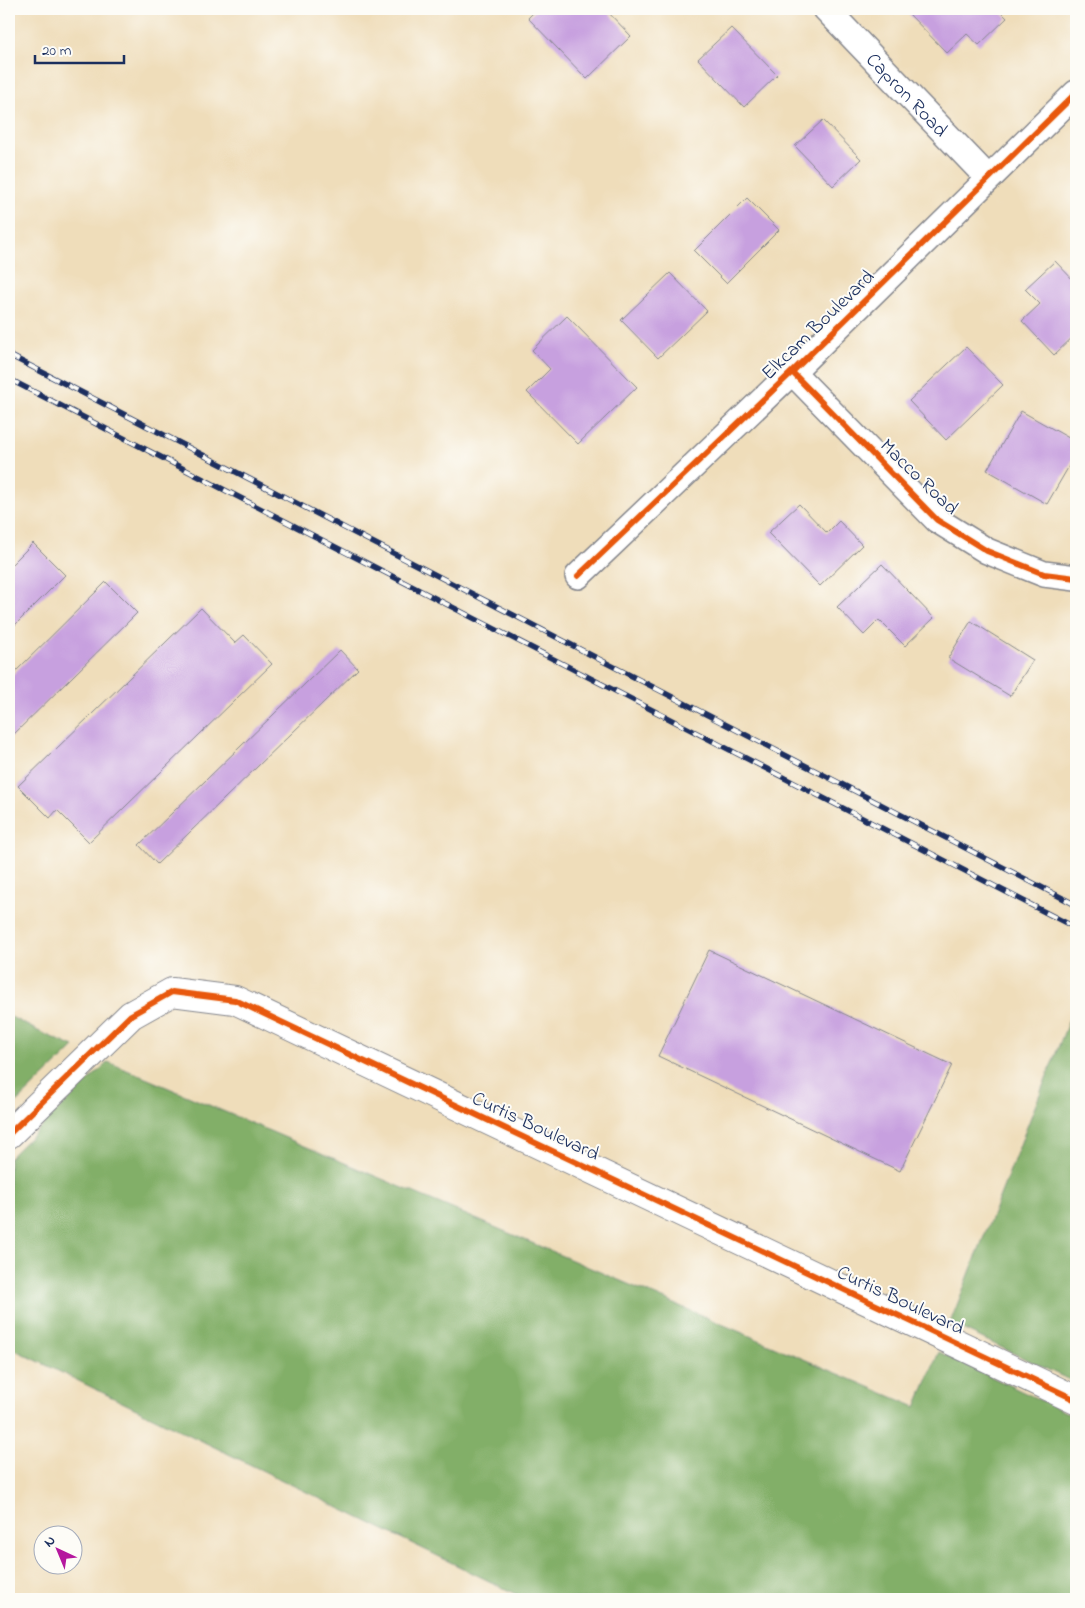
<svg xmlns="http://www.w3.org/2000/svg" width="1085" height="1608" viewBox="0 0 1085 1608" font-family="'Indie Flower',sans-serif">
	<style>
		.forest { fill: #82af67; stroke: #4e6f62 }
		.building { fill: #c7a0df }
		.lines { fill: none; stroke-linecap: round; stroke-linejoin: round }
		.minor-casing { stroke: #85868c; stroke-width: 28 }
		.tertiary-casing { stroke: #85868c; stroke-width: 30 }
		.minor { stroke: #fff; stroke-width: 25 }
		.tertiary { stroke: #fff; stroke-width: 28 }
		.rail-casing { stroke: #1b2f5e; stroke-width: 5.5 }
		.rail { stroke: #fdfcf7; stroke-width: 4; stroke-dasharray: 11; stroke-linecap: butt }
		.cycleway-casing { stroke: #fdfcf7; stroke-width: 9 }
		.cycleway { stroke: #e8590c; stroke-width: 6 }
		.labels { text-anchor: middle; stroke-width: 4; stroke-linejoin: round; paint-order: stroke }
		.street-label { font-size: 20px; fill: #1b2f5e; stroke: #fdfcf7 }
	</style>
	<rect width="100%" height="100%" fill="#fdfcf7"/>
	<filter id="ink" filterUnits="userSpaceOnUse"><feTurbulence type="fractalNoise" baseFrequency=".02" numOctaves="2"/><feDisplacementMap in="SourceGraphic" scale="10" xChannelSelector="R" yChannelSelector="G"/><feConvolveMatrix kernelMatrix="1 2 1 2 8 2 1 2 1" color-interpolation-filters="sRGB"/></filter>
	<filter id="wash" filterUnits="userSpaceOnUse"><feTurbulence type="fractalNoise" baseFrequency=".0096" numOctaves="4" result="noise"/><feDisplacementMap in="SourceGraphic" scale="20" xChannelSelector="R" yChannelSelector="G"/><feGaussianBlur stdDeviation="1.12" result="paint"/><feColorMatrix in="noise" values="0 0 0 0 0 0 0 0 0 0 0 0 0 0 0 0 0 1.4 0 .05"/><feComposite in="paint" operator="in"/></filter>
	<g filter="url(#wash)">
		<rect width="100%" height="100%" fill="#efddba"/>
		<!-- forest -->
		<path class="forest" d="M1076,1002V1383L950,1323Z
			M9,1016L40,1032L74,1047L9,1110Z
			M108,1062L916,1407L939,1352L1076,1417V1599H526L9,1347V1158Z"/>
		<g id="blocks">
			<!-- building -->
			<path class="building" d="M537,9H605L631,36L587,79L528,18Z
				M904,9H998L1007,18L979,45L967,34L947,53Z
				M731,28L777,75L744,107L698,59Z
				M823,120L861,159L833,186L795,146Z
				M747,198L779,230L726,283L694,251Z
				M1055,261L1076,283V334L1054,355L1022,321L1040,304L1025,289Z
				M670,273L707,311L658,358L621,320Z
				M567,316L637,387L578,444L527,392L550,369L532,350Z
				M966,347L1003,385L946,440L909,401Z
				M1021,411L1076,442V454L1047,504L987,470Z
				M799,504L827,533L839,521L862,545L820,586L768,533Z
				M33,543L65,575L9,631V567Z
				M882,564L934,618L905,646L879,620L864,635L837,607Z
				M106,582L137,613L9,739V678Z
				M201,608L235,643L244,635L272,664L89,842L57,810L50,818L18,786Z
				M971,621L1033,660L1010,696L948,658Z
				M340,650L358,669L157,864L139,845Z
				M709,950L952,1065L900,1171L658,1056Z"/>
		</g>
	</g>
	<g filter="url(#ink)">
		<use href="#blocks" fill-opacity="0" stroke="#85868c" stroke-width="1"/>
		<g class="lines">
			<defs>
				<g id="minor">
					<path id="s1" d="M826,9L988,178"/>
					<path d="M792,372L937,520L987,551L1044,574L1076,578"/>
					<path d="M578,576L792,372L1076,93"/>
				</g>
				<path id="tertiary" d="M9,1134L131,1015L172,992L235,1000L1076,1400"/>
			</defs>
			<!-- minor casing -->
			<use href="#minor" class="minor-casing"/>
			<!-- tertiary casing -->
			<use href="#tertiary" class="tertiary-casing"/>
			<!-- minor -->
			<use href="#minor" class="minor"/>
			<!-- tertiary -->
			<use href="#tertiary" class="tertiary"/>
			<defs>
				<path id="rail" d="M9,355L1076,905
					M9,379L1076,928"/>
			</defs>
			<!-- rail casing -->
			<use href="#rail" class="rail-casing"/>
			<!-- rail -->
			<use href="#rail" class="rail"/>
			<defs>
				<path id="cycleway" d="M792,372L937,520L987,551L1044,574L1076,578
					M578,576L792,372L1076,93
					M9,1134L131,1015L172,992L235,1000L1076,1400"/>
			</defs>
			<!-- cycleway casing -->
			<use href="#cycleway" class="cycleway-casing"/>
			<!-- cycleway -->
			<use href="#cycleway" class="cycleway"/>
		</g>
	</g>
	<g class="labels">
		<!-- street labels -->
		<g class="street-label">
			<text dy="7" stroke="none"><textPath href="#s1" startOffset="118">Capron Road</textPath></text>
			<text transform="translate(817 324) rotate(-44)" y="7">Elkcam Boulevard</text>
			<text transform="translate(920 476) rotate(44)" y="7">Macco Road</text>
			<text transform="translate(536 1125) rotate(25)" y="7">Curtis Boulevard</text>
			<text transform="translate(901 1299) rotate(25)" y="7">Curtis Boulevard</text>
		</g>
	</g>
	<!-- margin -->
	<rect width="1085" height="1608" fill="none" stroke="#fdfcf7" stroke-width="30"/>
	<!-- north arrow -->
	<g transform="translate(58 1550) rotate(316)"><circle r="24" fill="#fdfcf7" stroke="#a3aaba"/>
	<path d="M0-4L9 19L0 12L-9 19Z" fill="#b5179e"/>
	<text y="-8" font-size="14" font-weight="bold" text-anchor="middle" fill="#1b2f5e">N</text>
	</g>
	<!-- scale -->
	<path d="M35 55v8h89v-8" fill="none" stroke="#1b2f5e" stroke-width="2.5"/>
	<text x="42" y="55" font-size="15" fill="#1b2f5e" stroke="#fdfcf7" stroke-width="4" paint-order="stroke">20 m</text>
</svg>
